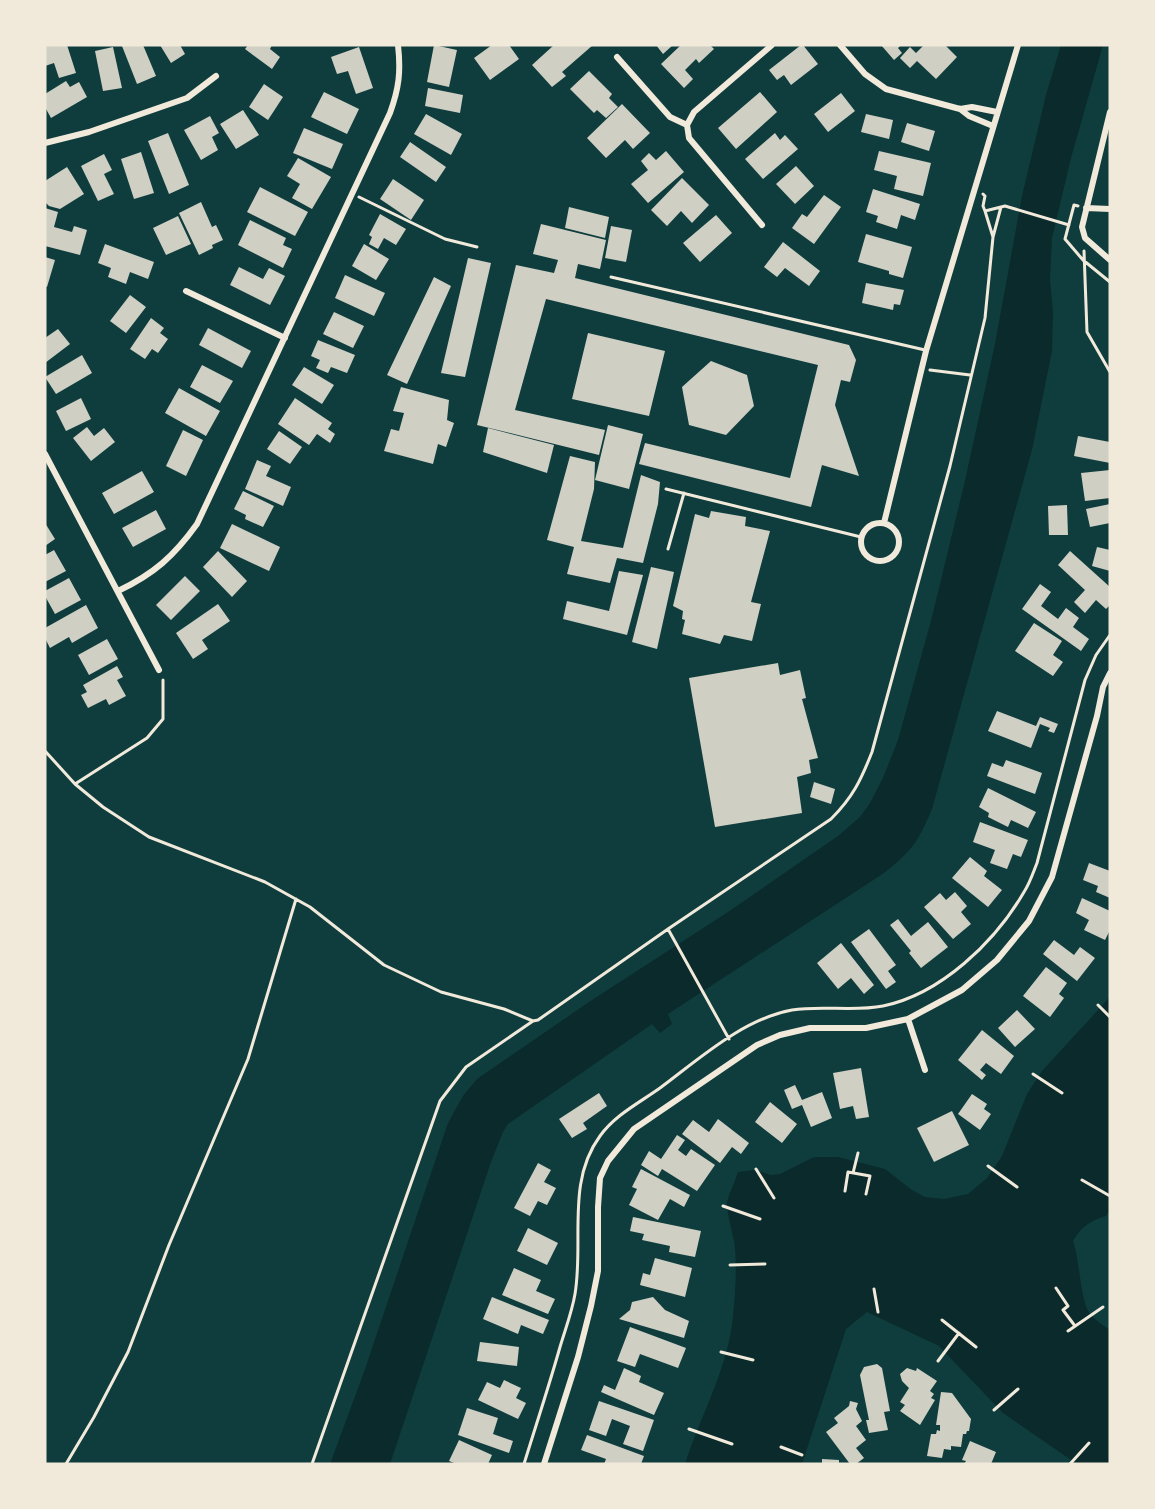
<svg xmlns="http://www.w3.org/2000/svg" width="1155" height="1509" viewBox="0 0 1155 1509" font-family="'Titillium Web',sans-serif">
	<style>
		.water { fill: #0a2a2b }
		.building { fill: #cfcfc3 }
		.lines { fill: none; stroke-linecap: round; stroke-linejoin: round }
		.path { stroke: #f1e9da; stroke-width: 3 }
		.service { stroke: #f1e9da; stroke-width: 3 }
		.minor { stroke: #f1e9da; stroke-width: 6 }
	</style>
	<rect width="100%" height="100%" fill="#0f3d3e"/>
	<!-- water -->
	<path class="water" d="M1061,45H1103L1071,158L1052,238L1050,280L1053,312L1052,351L1032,450L932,809C918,842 912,851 884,873L668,1014L672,1024L660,1033L652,1024L508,1124L503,1132L491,1162L390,1464H330L364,1372L448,1123L463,1096L477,1079L589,1002L728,912L838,836L860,817L870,803L883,778L898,740L932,617L964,485L995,344L1022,196L1046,95Z
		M1110,997V1209L1106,1216C1091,1220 1081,1227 1073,1241C1080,1260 1080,1303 1091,1315C1096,1321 1104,1326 1110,1330V1464H1077L1003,1413L939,1346L867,1312L846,1329L802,1464H685C701,1414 728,1369 733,1316C735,1294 737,1270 735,1248C734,1237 726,1210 727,1203C729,1193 735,1182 738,1172L755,1170L771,1175L780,1174L814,1157H838L885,1169L912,1190L925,1197L944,1199L968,1194L987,1178L1002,1156L1027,1094L1042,1071Z"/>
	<!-- building -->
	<path class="building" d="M45,45H67L76,73L59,78L54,63L45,66Z
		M124,45H143L156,76L137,84L122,46Z
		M160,45H180L185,54L171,63Z
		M248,45H272L270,49L280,57L272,69L245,49Z
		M434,45L457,50L449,87L427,82Z
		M492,45H509L519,59L490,80L474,58Z
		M554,45H593L562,72L566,76L552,87L532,65Z
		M656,45H673L663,54Z
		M681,45H710L714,49L699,63L696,59L685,70L693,79L684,88L661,64Z
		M801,45H803L818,64L791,85L784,75L777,80L769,70Z
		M881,45H901L898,48L902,53L894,60Z
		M924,45H945L957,57L936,79L917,61L910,68L900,58L910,47L916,53Z
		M113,47L122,88L103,91L95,51Z
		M359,47L373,88L356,94L348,71L337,74L331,57Z
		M589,71L612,94L609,98L618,107L606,118L597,110L594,113L570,89Z
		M66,81L70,87L79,82L87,97L51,118L45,107V94Z
		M264,84L283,97L268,120L249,107Z
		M428,88L463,95L460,113L425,106Z
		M324,92L359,109L347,134L311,117Z
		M760,92L777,112L736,149L718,128Z
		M841,93L855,111L828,132L814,114Z
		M622,104L650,133L633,149L625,140L606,158L587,138Z
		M243,110L259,135L236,149L220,124Z
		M426,114L462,134L451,155L414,134Z
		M866,114L893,120L889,139L861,132Z
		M210,116L219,133L212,137L218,150L201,160L184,130Z
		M907,123L935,131L929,151L901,142Z
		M304,128L343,144L332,169L293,153Z
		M168,133L189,185L169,194L148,141Z
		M775,133L780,140L785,135L798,149L763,179L745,159Z
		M410,142L446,167L436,182L400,157Z
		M666,151L684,172L648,203L631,184L648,170L641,161L649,153L656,160Z
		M879,151L931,163L923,196L894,189L897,176L874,170Z
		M141,152L154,193L134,199L121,159Z
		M104,154L112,170L104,174L114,194L98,201L81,166Z
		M298,158L331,177L312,209L292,198L300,184L287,176Z
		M796,166L814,186L795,204L776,184Z
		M67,167L84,194L60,209L49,206L45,202V181Z
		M682,178L709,205L692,223L681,211L667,226L651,210Z
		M393,179L424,200L411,220L380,199Z
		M260,187L308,212L295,236L247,212Z
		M873,189L920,204L915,220L901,215L897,229L876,222L878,216L866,212Z
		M824,195L841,207L814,244L792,228L802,214L807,217Z
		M201,202L212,227L216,225L223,240L212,245L213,248L199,255L179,213Z
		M569,207L609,217L605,238L565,228Z
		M45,208L58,212L54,227L72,232L74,226L87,230L80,255L45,246Z
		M380,214L406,229L396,245L384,238L378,249L369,244L372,237L369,235Z
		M716,215L732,233L700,262L683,243Z
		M178,216L191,244L166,255L153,228Z
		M250,220L286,238L283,245L292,249L283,268L238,245Z
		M541,224L606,240L600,269L578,264L575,278L849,345L856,360L850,382L841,380L835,405L859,476L822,465L811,507L639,464L645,443L790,478L818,365L546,299L515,410L605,430L599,455L477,425L516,265L554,273L558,260L533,254Z
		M611,226L632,230L626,262L605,258Z
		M866,234L912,247L903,278L889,274V271L858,262Z
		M783,242L820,271L809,286L785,268L777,277L764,267Z
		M105,244L154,262L148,279L130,272L126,284L108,277L111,268L98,263Z
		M364,244L389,259L376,280L352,266Z
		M45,257L55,260L47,287L45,286Z
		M468,258L491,263L465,377L441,373Z
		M239,267L263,279L269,268L285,276L270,305L230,285Z
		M345,275L385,293L374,316L335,298Z
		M434,277L451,286L407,384L387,375Z
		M866,283L904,290L900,305L894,304L893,310L862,303Z
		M130,295L146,307L126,333L110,321Z
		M334,312L364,326L353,348L323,334Z
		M151,318L164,328L160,333L168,339L158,353L152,349L145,359L130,349Z
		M208,328L251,351L242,368L199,345Z
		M58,329L70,344L45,363V338Z
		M588,333L665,351L649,416L572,399Z
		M318,340L355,355L347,373L331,367L328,373L316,368L320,360L311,356Z
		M82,355L92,373L56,394L45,377Z
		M711,361L747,375L754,406L726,435L689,425L682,387Z
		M202,365L233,381L220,403L190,387Z
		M304,367L334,385L322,404L292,385Z
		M401,387L449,400L447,420L454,423L446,447L438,444L433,464L384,451L391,429L399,431L404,413L393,411Z
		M179,388L220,411L206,436L165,413Z
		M81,398L91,419L66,431L56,411Z
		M295,398L332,423L328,429L335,434L330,443L317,434L309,445L278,424Z
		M608,425L643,434L629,489L595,480Z
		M87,427L94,436L104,428L115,442L91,461L73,438Z
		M488,428L554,445L547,473L483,452Z
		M183,430L203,440L186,476L166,466Z
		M279,431L302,447L290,464L267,449Z
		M1078,436L1110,442V463L1074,456Z
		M570,456L595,462L594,489L581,541L623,548L641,475L660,482L658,504L643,563L617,558L610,583L567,574L574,547L547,540Z
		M257,460L271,466L266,476L291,487L283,506L245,489Z
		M1110,470V498L1085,501L1081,473Z
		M142,471L154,492L114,514L102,493Z
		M243,491L274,506L263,527L245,519L246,515L234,509Z
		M1110,504V523L1090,527L1086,509Z
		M1067,505L1068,535H1049L1048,506Z
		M156,510L166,529L133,547L122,528Z
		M711,511L746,517L745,526L770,531L751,602L761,604L752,641L724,635L720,644L682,634L685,620L682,619L683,611L673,606L695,514L709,518Z
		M45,523L55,539L45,546Z
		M232,524L280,547L269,571L220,548Z
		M1097,547L1110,550V571L1092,566Z
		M54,550L66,571L45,582V555Z
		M218,551L247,581L232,597L203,567Z
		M1070,551L1110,587V605L1106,609L1096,600L1085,613L1074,602L1085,590L1058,565Z
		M651,567L674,572L657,649L632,642Z
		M619,571L643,575L627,635L563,619L567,601L609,611Z
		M185,576L200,591L171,620L156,605Z
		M69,578L81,600L55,614L45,596V591Z
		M1040,584L1051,592L1041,606L1058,619L1066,608L1079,618L1073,627L1089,639L1081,651L1022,609Z
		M218,604L230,621L202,640L208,649L193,659L176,633Z
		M86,605L98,628L72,643L69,637L50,648L45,638V628Z
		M1034,623L1062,641L1053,655L1063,662L1053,676L1015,651Z
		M107,639L118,659L89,675L78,655Z
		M778,663L780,675L800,670L806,698L802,699L818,758L809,760L811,773L797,777L802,813L715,827L689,678Z
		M117,666L123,677L117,680L126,696L109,705L106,699L88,708L81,695L87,692L83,685Z
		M997,711L1036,726L1040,717L1058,724L1054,733L1048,731L1050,728L1040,724L1031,748L988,731Z
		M1006,760L1042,773L1035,794L987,776L992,763L1003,767Z
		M814,782L835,789L831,804L810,797Z
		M988,788L1036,812L1028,828L1011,820L1008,827L988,817L989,813L979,807Z
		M980,822L1028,840L1021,857L1013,854L1007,869L990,863L995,850L973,842Z
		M970,857L987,871L984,876L1002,890L988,907L952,878Z
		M1089,863L1110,871V898L1096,892L1098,886L1083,880Z
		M955,892L967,906L961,912L971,924L953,939L924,907L940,893L946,900Z
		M1082,898L1110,911V930L1105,940L1084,930L1089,920L1076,913Z
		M898,919L911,936L928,922L948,947L921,968L909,953L911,951L890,925Z
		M869,929L896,965L888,971L896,982L886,989L851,942Z
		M1054,940L1074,955L1080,947L1095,958L1077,981L1043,954Z
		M841,943L874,985L864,994L851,978L838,989L817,963Z
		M1046,967L1067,983L1059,994L1064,998L1050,1017L1023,996Z
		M1017,1010L1035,1029L1015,1047L998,1028Z
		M982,1030L1014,1056L1001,1074L986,1063L980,1070L986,1075L982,1080L958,1060Z
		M861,1068L869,1117L856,1119L853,1106L840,1109L833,1073Z
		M795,1085L802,1100L822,1092L832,1118L811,1127L802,1105L792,1109L784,1090Z
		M599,1093L607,1106L583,1123L587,1129L572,1138L559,1119Z
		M972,1094L987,1104L984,1109L991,1114L980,1130L958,1114Z
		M770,1102L797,1124L782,1143L755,1122Z
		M952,1111L969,1145L934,1162L917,1128Z
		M718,1119L749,1143L741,1154L732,1147L720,1163L682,1134L693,1120L709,1132Z
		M677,1135L685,1140L678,1150L686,1156L691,1149L715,1165L697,1191L662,1169L658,1176L641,1165L649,1151L661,1159Z
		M538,1163L551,1170L544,1182L556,1188L547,1205L538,1201L530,1216L514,1208Z
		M641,1169L690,1195L684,1207L670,1199L658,1220L629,1205L637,1189L632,1187Z
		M633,1217L701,1231L695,1257L669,1252L670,1246L642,1240L644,1234L630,1231Z
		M528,1228L558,1243L547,1265L517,1251Z
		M655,1258L692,1268L685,1297L640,1285L643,1273L650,1275Z
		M514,1268L541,1280L536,1291L555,1299L548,1314L502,1295Z
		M492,1297L549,1320L543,1334L521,1325L518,1334L483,1319Z
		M653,1297L665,1310L689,1321L684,1338L619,1319L630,1310L632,1302Z
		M630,1327L686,1348L678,1368L640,1354L635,1367L617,1361Z
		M480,1342L519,1347L517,1366L477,1361Z
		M877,1364L882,1368L890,1411L884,1412L888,1430L869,1433L866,1420H869L860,1375L864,1367Z
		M624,1368L641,1376L639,1382L664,1393L654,1415L601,1392L604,1385L615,1390Z
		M907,1368L916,1371L917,1368L937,1381L930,1391L934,1394L931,1398L935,1400L920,1425L900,1411L905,1405L900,1402L909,1388L902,1381L900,1374Z
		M504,1380L521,1388L516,1398L526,1403L518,1419L478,1400L487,1382L500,1388Z
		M941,1392L952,1393L971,1419L969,1431H967L966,1434H963L961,1447L951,1446V1450L944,1449L942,1458L927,1456L931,1434H936L937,1430L940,1431V1425H936Z
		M599,1401L654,1420L643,1451L623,1444L630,1426L612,1419L606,1436L589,1430Z
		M850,1401L858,1403L856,1409L862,1421L856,1426L866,1440L856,1448L864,1458L856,1464H850L826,1432L838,1423L834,1418L849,1406Z
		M467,1408L498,1418L493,1434L513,1441L509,1453L458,1435Z
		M587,1435L644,1456L641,1464H604L606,1459L581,1450Z
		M459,1440L492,1455L488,1464H457L449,1461Z
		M970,1441L996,1452L991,1464H964L966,1461L962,1460Z
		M822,1459L839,1460V1464H822Z"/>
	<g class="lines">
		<!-- path -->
		<path class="path" d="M983,194L985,196L983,206L985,211
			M359,197L445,239L477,247
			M1078,206L1074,205L1065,239L1083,260L1110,282
			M993,237L985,211L1005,206L1069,225
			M1084,251L1087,332L1110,372
			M930,370L970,375
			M45,751L75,784L103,807L149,837L265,882L310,907L384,965L441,992L504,1009L533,1021L538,1020L668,929L831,819C853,797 861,780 872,752L950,466L985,318L993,237L1001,207
			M75,784L147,738L163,719V680
			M668,929L729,1039
			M1098,1005L1110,1017
			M1033,1074L1062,1093
			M988,1166L1017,1187
			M756,1169L774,1198
			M853,1173L858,1153
			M1082,1180L1110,1196
			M845,1191L848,1172L870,1176L866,1194
			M723,1206L760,1219
			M730,1265L765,1264
			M1056,1288L1068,1306L1063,1310L1075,1326
			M874,1289L878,1312
			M942,1320L976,1347
			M1068,1331L1103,1307
			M721,1352L753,1360
			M938,1361L959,1333
			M994,1410L1018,1389
			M689,1429L732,1444
			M781,1447L802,1455
			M66,1464L94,1417L128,1352L169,1245L248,1059L296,899
			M312,1464L440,1101L466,1067L533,1021
			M524,1464C536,1425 549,1386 560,1347C565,1330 572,1312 575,1294C584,1241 566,1182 600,1136C615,1115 639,1103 660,1088C699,1059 743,1019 792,1010C822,1005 853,1012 883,1006C941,994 995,942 1024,892C1030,883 1033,873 1037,863L1085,680L1096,655L1110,635
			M1070,1464L1089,1443"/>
		<!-- service -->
		<path class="service" d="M611,277L925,350
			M666,489L861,537
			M668,549L684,493"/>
		<!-- minor -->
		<path class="minor" d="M840,45L865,74L886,89L960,109L972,107L997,112
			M617,57L670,117L687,125
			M960,109L969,116L993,126
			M1110,112L1082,227L1085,238L1110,260
			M45,143L89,132L187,98L216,76
			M1086,208L1110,209
			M762,225L689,138L687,125L694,112L772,45
			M186,291L285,338
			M45,454L159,670
			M861 542a19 19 0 1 1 38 0a19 19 0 1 1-38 0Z
			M884,523L926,351L1018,45
			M118,591C154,574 174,556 197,524L390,113C399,88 401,72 398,45
			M908,1019L925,1070
			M544,1464L578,1357L591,1306L598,1271V1207L600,1178L608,1161L634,1129L757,1045L780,1035L810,1028H866L908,1019L962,990L997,960L1029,921L1052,877L1097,716L1103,687L1110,673"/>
	</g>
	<!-- border -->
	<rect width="1155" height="1509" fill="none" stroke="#f1e9da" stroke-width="93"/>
</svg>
